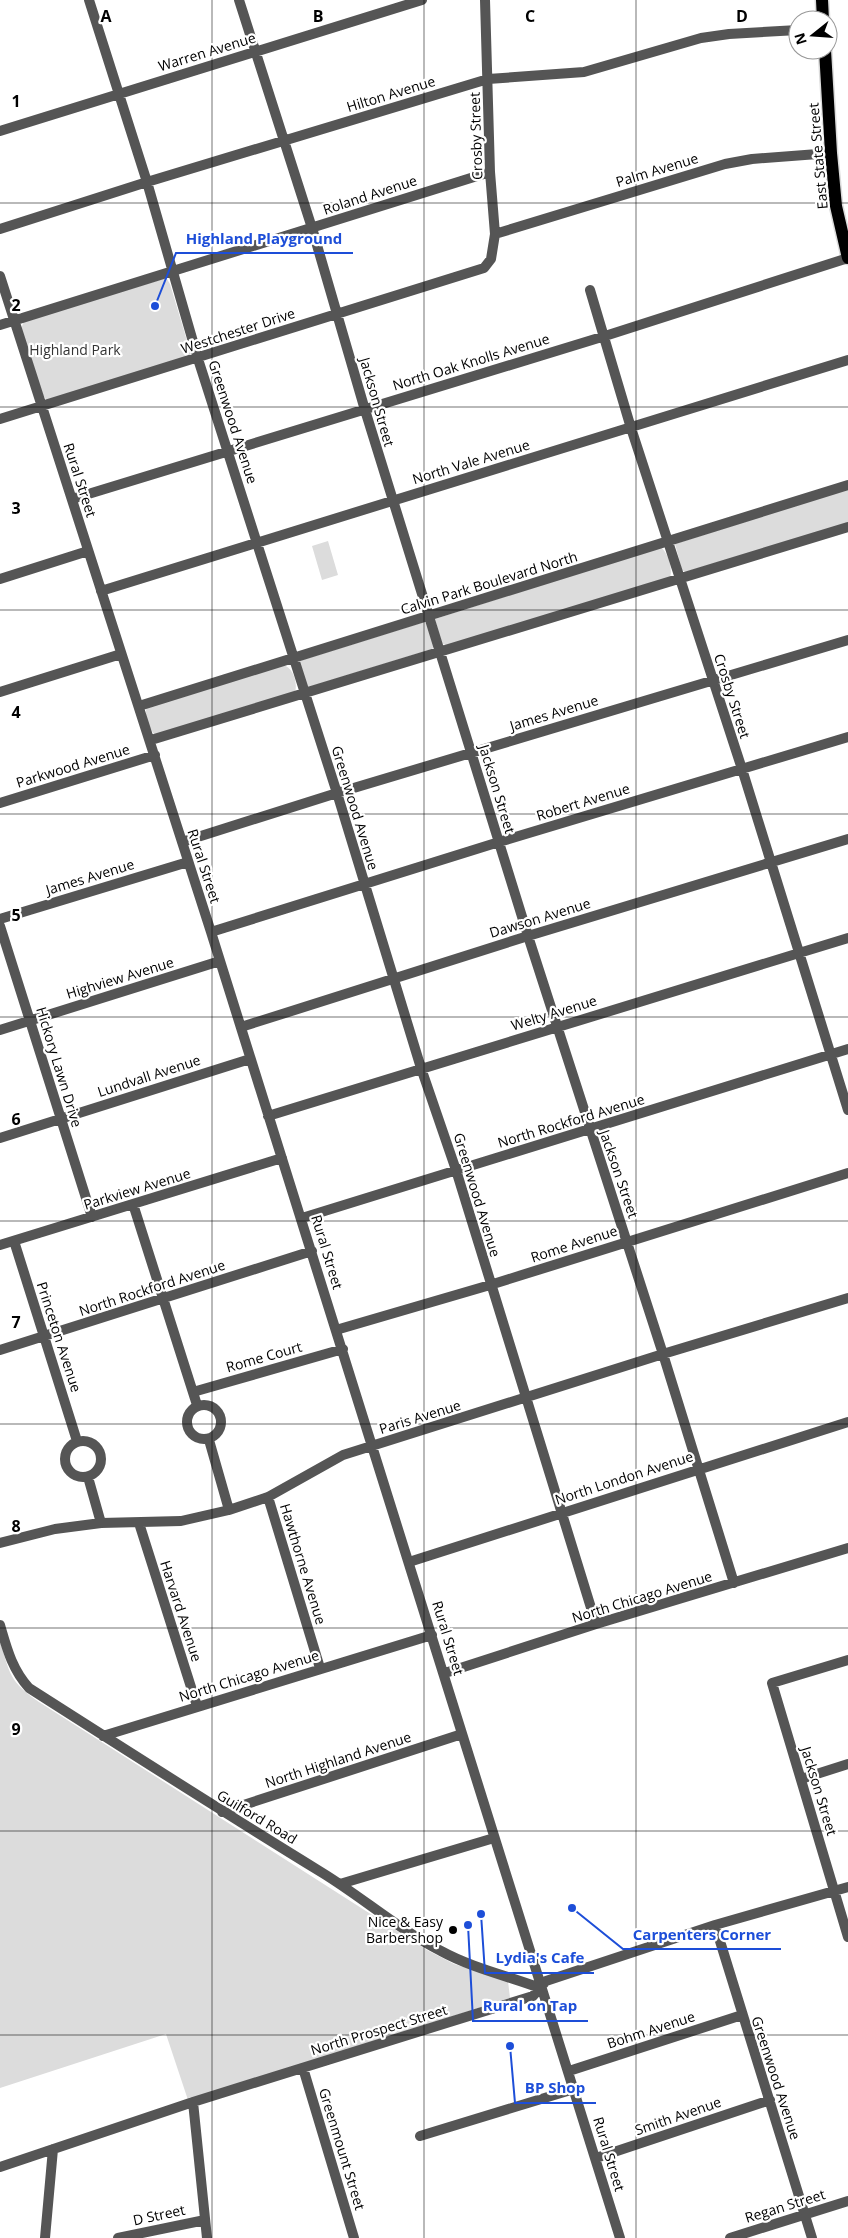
<svg xmlns="http://www.w3.org/2000/svg" width="848" height="2238" viewBox="0 0 848 2238" font-family="'Open Sans',sans-serif">
	<style>
		.green { fill: #dcdcdc }
		.lines { fill: none; stroke-linecap: round; stroke-linejoin: round }
		.major-casing { stroke: #dbdbdb; stroke-width: 15 }
		.minor { stroke: #555; stroke-width: 10 }
		.major { stroke: #000; stroke-width: 12 }
		.grid { fill: none; stroke: #000; stroke-width: 1; stroke-opacity: 0.55 }
		.poi-dot { fill: #000; stroke: #fff; stroke-width: 2 }
		.labels { text-anchor: middle; stroke-width: 4.5; stroke-linejoin: round; paint-order: stroke }
		.street-label { font-size: 14px; fill: #000; stroke: #fff }
		.park-label { font-size: 14px; fill: #333; stroke: #fff }
		.poi-label { font-size: 14px; fill: #000; stroke: #fff; text-anchor: end }
		.grid-label { font-size: 16px; text-anchor: middle; font-weight: bold; fill: #000; stroke: #fff; stroke-width: 4.5; stroke-linejoin: round; paint-order: stroke }
		.leader { fill: none; stroke: #1d4ed8; stroke-width: 2 }
		.callout-dot { fill: #1d4ed8; stroke: #fff; stroke-width: 2 }
		.callout-label { font-size: 15px; text-anchor: middle; font-weight: bold; fill: #1d4ed8; stroke: #fff; stroke-width: 4.5; stroke-linejoin: round; paint-order: stroke }
	</style>
	<rect width="100%" height="100%" fill="#fff"/>
	<!-- green -->
	<path class="green" d="M163,279H167L170,284L191,354L190,356L47,401L43,395L21,329L24,321Z
		M848,489V523L685,572L682,570L675,544Z
		M328,541L338,575L322,580L312,546Z
		M660,547C668,551 673,570 670,577L447,646L441,643L435,619Z
		M424,622L426,623L434,647L432,649L309,687L306,685L299,661Z
		M283,665C293,667 298,683 295,692L155,735C149,728 143,716 147,707Z
		M0,1641C10,1674 9,1681 39,1702L427,1950L454,1964L508,1981L510,1998L188,2100L166,2034L0,2088Z"/>
	<g class="lines">
		<defs>
			<path id="major" d="M822,0L823,20
				M825,50L831,153L836,206L848,258"/>
		</defs>
		<!-- major casing -->
		<use href="#major" class="major-casing"/>
		<!-- minor -->
		<path class="minor" d="M89,0L147,182L198,359L337,793L421,1068L456,1170L596,1624
			M239,0L312,228L365,410L528,936L663,1354L734,1583
			M0,131L422,0
			M0,229L147,182L488,79L584,72L701,38L729,34L798,30
			M495,234L725,164L752,159L831,153
			M0,276L211,932L620,2238
			M590,290L631,428L742,769L848,1110
			M0,325L490,172
			M0,419L484,268L491,259L495,234L490,172L485,0
			M72,499L605,336L848,258
			M0,579L88,551
			M101,591L848,360
			M0,692L121,654
			M139,706L848,485
			M151,740L848,527
			M0,803L155,755
			M182,842L337,793L848,640
			M0,919L188,862
			M0,926L92,1217
			M211,932L499,842L848,737
			M241,1027L528,936L848,839
			M0,1030L220,961
			M268,1116L848,938
			M0,1138L250,1059
			M133,1204L197,1405
			M302,1218L848,1049
			M14,1241L77,1441
			M0,1245L282,1158
			M336,1330L490,1285L848,1173
			M0,1350L312,1251
			M193,1392L343,1349
			M187 1422a17 17 0 1 1 34 0a17 17 0 1 1-34 0Z
			M209,1440L229,1510
			M65 1459a18 18 0 1 1 36 0a18 18 0 1 1-36 0Z
			M88,1477L101,1523
			M268,1497L320,1668
			M139,1523L197,1706
			M0,1543L55,1529L101,1523L181,1521L229,1510L268,1497L343,1455L663,1354L848,1298
			M409,1562L848,1422
			M0,1625C7,1649 12,1669 29,1688C126,1750 223,1812 321,1872C362,1897 398,1929 441,1951C472,1968 508,1976 540,1988
			M848,1660L772,1683L848,1937
			M445,1673L596,1624L848,1548
			M103,1736L432,1635
			M801,1779L848,1764
			M222,1812L462,1734
			M340,1884L494,1838
			M715,1925L812,2238
			M303,2068L354,2238
			M569,2071L742,2015
			M193,2102L207,2238
			M420,2136L574,2089
			M596,2158L770,2100
			M0,2167L193,2102L533,1996L546,1981L715,1925L848,1887
			M45,2238L53,2149
			M118,2238L205,2220
			M730,2238L848,2201"/>
		<!-- major -->
		<use href="#major" class="major"/>
	</g>
	<!-- grid -->
	<path class="grid" d="M212,0V2238M424,0V2238M636,0V2238M0,203H848M0,407H848M0,610H848M0,814H848M0,1017H848M0,1221H848M0,1424H848M0,1628H848M0,1831H848M0,2035H848"/>
	<!-- markers -->
	<circle class="poi-dot" cx="453" cy="1930" r="5"/>
	<g class="labels">
		<!-- street labels -->
		<g class="street-label">
			<text transform="translate(207 52) rotate(-17)" y="5">Warren Avenue</text>
			<text transform="translate(391 94) rotate(-17)" y="5">Hilton Avenue</text>
			<text transform="translate(476 136) rotate(-92)" y="5">Crosby Street</text>
			<text transform="translate(818 156) rotate(-95)" y="5">East State Street</text>
			<text transform="translate(657 170) rotate(-17)" y="5">Palm Avenue</text>
			<text transform="translate(370 195) rotate(-18)" y="5">Roland Avenue</text>
			<text transform="translate(238 331) rotate(-18)" y="5">Westchester Drive</text>
			<text transform="translate(471 362) rotate(-17)" y="5">North Oak Knolls Avenue</text>
			<text transform="translate(377 402) rotate(74)" y="5">Jackson Street</text>
			<text transform="translate(233 422) rotate(72)" y="5">Greenwood Avenue</text>
			<text transform="translate(471 462) rotate(-17)" y="5">North Vale Avenue</text>
			<text transform="translate(80 480) rotate(72)" y="5">Rural Street</text>
			<text transform="translate(489 583) rotate(-17)" y="5">Calvin Park Boulevard North</text>
			<text transform="translate(732 696) rotate(72)" y="5">Crosby Street</text>
			<text transform="translate(554 713) rotate(-17)" y="5">James Avenue</text>
			<text transform="translate(73 766) rotate(-17)" y="5">Parkwood Avenue</text>
			<text transform="translate(497 789) rotate(73)" y="5">Jackson Street</text>
			<text transform="translate(583 802) rotate(-17)" y="5">Robert Avenue</text>
			<text transform="translate(355 808) rotate(73)" y="5">Greenwood Avenue</text>
			<text transform="translate(204 866) rotate(72)" y="5">Rural Street</text>
			<text transform="translate(90 877) rotate(-17)" y="5">James Avenue</text>
			<text transform="translate(540 918) rotate(-17)" y="5">Dawson Avenue</text>
			<text transform="translate(120 978) rotate(-17)" y="5">Highview Avenue</text>
			<text transform="translate(554 1013) rotate(-17)" y="5">Welty Avenue</text>
			<text transform="translate(59 1067) rotate(73)" y="5">Hickory Lawn Drive</text>
			<text transform="translate(149 1076) rotate(-18)" y="5">Lundvall Avenue</text>
			<text transform="translate(571 1121) rotate(-17)" y="5">North Rockford Avenue</text>
			<text transform="translate(619 1174) rotate(71)" y="5">Jackson Street</text>
			<text transform="translate(137 1189) rotate(-17)" y="5">Parkview Avenue</text>
			<text transform="translate(477 1195) rotate(73)" y="5">Greenwood Avenue</text>
			<text transform="translate(574 1244) rotate(-18)" y="5">Rome Avenue</text>
			<text transform="translate(327 1252) rotate(73)" y="5">Rural Street</text>
			<text transform="translate(152 1288) rotate(-18)" y="5">North Rockford Avenue</text>
			<text transform="translate(59 1337) rotate(72)" y="5">Princeton Avenue</text>
			<text transform="translate(264 1357) rotate(-16)" y="5">Rome Court</text>
			<text transform="translate(420 1417) rotate(-17)" y="5">Paris Avenue</text>
			<text transform="translate(624 1478) rotate(-18)" y="5">North London Avenue</text>
			<text transform="translate(303 1564) rotate(73)" y="5">Hawthorne Avenue</text>
			<text transform="translate(642 1597) rotate(-17)" y="5">North Chicago Avenue</text>
			<text transform="translate(181 1611) rotate(72)" y="5">Harvard Avenue</text>
			<text transform="translate(448 1638) rotate(73)" y="5">Rural Street</text>
			<text transform="translate(249 1676) rotate(-17)" y="5">North Chicago Avenue</text>
			<text transform="translate(338 1760) rotate(-18)" y="5">North Highland Avenue</text>
			<text transform="translate(819 1791) rotate(73)" y="5">Jackson Street</text>
			<text transform="translate(257 1817) rotate(31)" y="5">Guilford Road</text>
			<text transform="translate(379 2030) rotate(-17)" y="5">North Prospect Street</text>
			<text transform="translate(651 2030) rotate(-18)" y="5">Bohm Avenue</text>
			<text transform="translate(776 2078) rotate(72)" y="5">Greenwood Avenue</text>
			<text transform="translate(678 2116) rotate(-19)" y="5">Smith Avenue</text>
			<text transform="translate(342 2149) rotate(73)" y="5">Greenmount Street</text>
			<text transform="translate(609 2154) rotate(73)" y="5">Rural Street</text>
			<text transform="translate(785 2206) rotate(-17)" y="5">Regan Street</text>
			<text transform="translate(159 2215) rotate(-12)" y="5">D Street</text>
		</g>
		<!-- park labels -->
		<g class="park-label">
			<text x="75" y="355">Highland Park</text>
		</g>
		<!-- poi labels -->
		<g class="poi-label">
			<text x="443" y="1927">Nice &amp; Easy<tspan x="443" dy="16">Barbershop</tspan></text>
		</g>
	</g>
	<g class="grid-label">
		<text x="106" y="22">A</text>
		<text x="318" y="22">B</text>
		<text x="530" y="22">C</text>
		<text x="742" y="22">D</text>
		<text x="16" y="107">1</text>
		<text x="16" y="311">2</text>
		<text x="16" y="514">3</text>
		<text x="16" y="718">4</text>
		<text x="16" y="921">5</text>
		<text x="16" y="1125">6</text>
		<text x="16" y="1328">7</text>
		<text x="16" y="1532">8</text>
		<text x="16" y="1735">9</text>
	</g>
	<!-- callouts -->
	<path class="leader" d="M155 306L176 253H353M572 1908L623 1949H781M481 1914L485 1973H594M468 1925L473 2021H588M510 2046L515 2103H596"/>
	<g class="callout-dot">
		<circle cx="155" cy="306" r="5"/>
		<circle cx="572" cy="1908" r="5"/>
		<circle cx="481" cy="1914" r="5"/>
		<circle cx="468" cy="1925" r="5"/>
		<circle cx="510" cy="2046" r="5"/>
	</g>
	<g class="callout-label">
		<text x="264" y="244">Highland Playground</text>
		<text x="702" y="1940">Carpenters Corner</text>
		<text x="540" y="1963">Lydia's Cafe</text>
		<text x="530" y="2011">Rural on Tap</text>
		<text x="555" y="2093">BP Shop</text>
	</g>
	<!-- north arrow -->
	<g transform="translate(813 35) rotate(253)"><circle r="24" fill="#ffffff" stroke="#999999"/>
	<path d="M0-4L9 19L0 12L-9 19Z" fill="#000000"/>
	<text y="-8" font-size="14" font-weight="bold" text-anchor="middle" fill="#000000">N</text>
	</g>
</svg>
